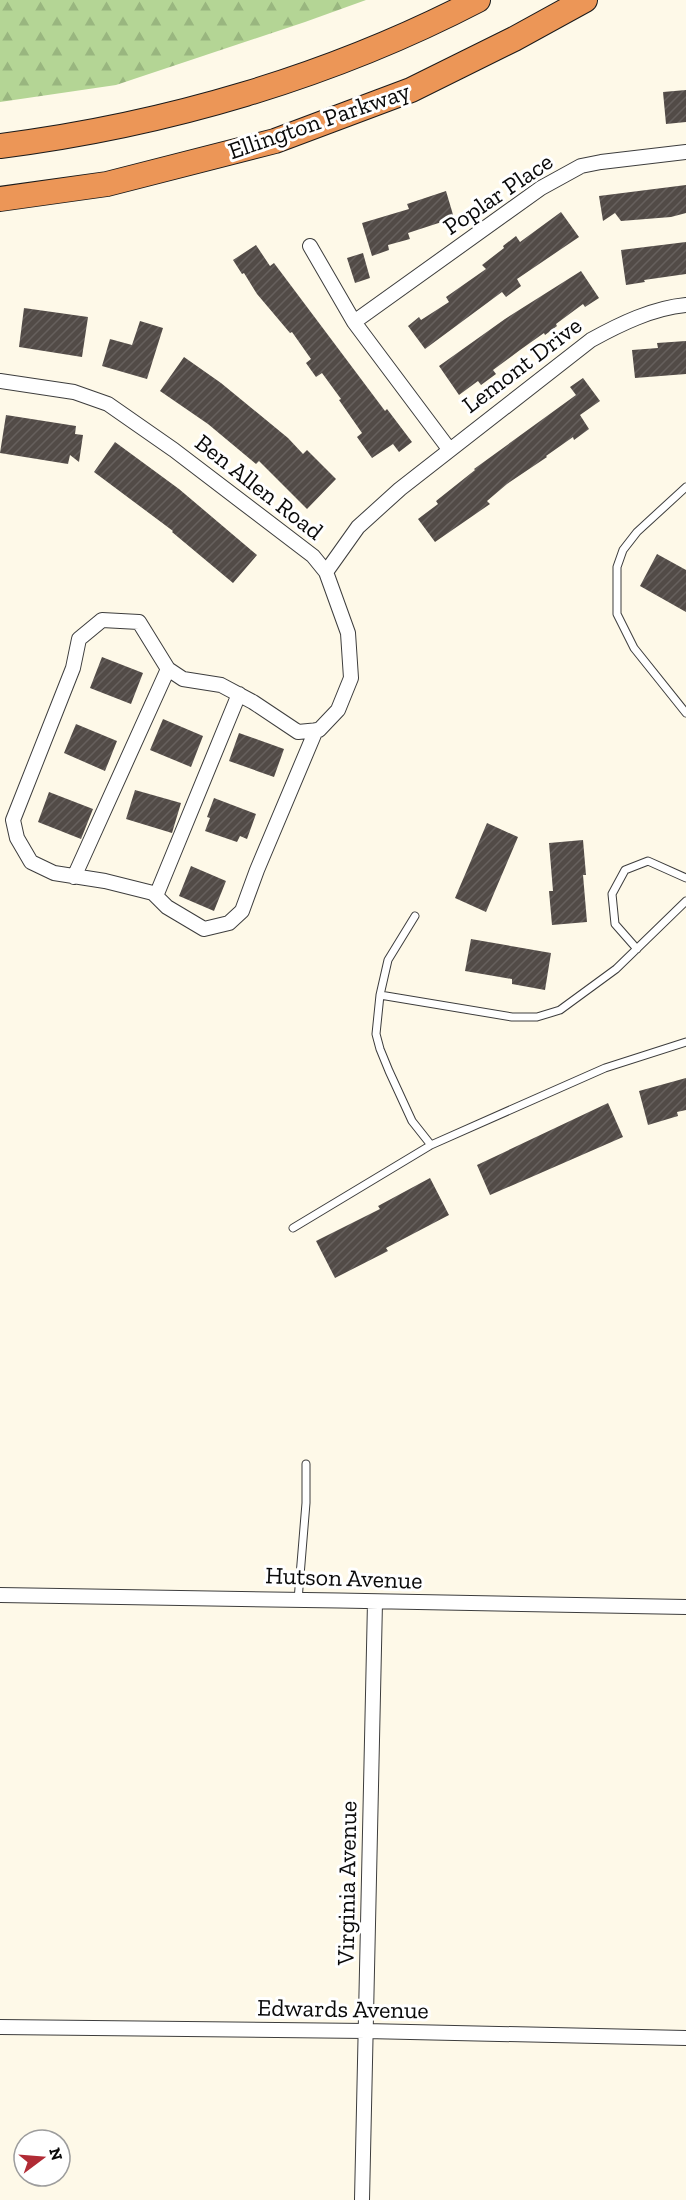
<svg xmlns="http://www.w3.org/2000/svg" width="686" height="2200" viewBox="0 0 686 2200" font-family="'Zilla Slab',serif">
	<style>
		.forest { fill: url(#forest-firs) }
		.building { fill: url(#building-hatch) }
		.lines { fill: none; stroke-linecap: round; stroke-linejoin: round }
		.lane-casing { stroke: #3d3d3d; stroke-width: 9 }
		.street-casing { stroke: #3d3d3d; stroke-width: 16 }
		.highway-casing { stroke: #1b1b1b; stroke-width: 26 }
		.lane { stroke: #fff; stroke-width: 7 }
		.street { stroke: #fff; stroke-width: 14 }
		.highway { stroke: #ec9657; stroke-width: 24 }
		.labels { text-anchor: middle; stroke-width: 6; stroke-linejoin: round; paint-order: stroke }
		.street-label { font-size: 24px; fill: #0a0a0a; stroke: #fff }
	</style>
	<defs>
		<pattern id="forest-firs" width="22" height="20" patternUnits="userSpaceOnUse" patternTransform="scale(1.5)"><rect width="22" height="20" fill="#b4d595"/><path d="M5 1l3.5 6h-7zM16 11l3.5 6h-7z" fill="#99b67f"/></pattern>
		<pattern id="building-hatch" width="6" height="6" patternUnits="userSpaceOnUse" patternTransform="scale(1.5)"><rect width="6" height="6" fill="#524b47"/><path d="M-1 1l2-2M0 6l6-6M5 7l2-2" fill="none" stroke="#66605d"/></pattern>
	</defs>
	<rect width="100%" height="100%" fill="#fef9e8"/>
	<!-- forest -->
	<path class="forest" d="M0,0H366L305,22L116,85L0,102Z"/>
	<!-- building -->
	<path class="building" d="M686,90V122L666,124L663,92Z
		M686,185V213L671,217L621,221L615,213L603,221L599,196Z
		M446,191L454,218L408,233L410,239L388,245L389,250L372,256L362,223L409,209L407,204Z
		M561,212L579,237L517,279L521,286L506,297L502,292L425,349L408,326L419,317L421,320L449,302L446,297L486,269L482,265L504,248L503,246L516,236L520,242Z
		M686,242V274L644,280L645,282L626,285L621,250Z
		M256,245L270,266L274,263L385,411L387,409L412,442L399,452L393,444L372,458L357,437L362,433L339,400L341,399L322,373L316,377L306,363L311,359L292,332L290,333L257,294L244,273L242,274L233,260Z
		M363,253L370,278L355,283L347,258Z
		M581,271L599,298L585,307L583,304L556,324L557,326L545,335L544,333L520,350L493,370L496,374L481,385L478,381L459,395L439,366L505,319Z
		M24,308L88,317L82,357L19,347Z
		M140,321L163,328L147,379L102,366L110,339L132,345Z
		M686,341V374L635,378L632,350L658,348L657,343Z
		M184,357L221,383L288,438L303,454L307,450L336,479L307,509L259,461L256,464L208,424L160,391Z
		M583,378L600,401L580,415L589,429L574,440L573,437L546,456L547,457L507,484L487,501L490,504L435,542L418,519L438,504L436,501L475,470L474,469L576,395L570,387Z
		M6,415L76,426L75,434L83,435L79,462L70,455L68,464L0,453Z
		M115,442L179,489L257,555L233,583L172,532L173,531L94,472Z
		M657,554L686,570V612L640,586Z
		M102,657L143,673L131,704L90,688Z
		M163,719L203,736L191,767L150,750Z
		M76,724L117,741L105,771L64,753Z
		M239,733L284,749L274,777L229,761Z
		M135,790L181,803L172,833L126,819Z
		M49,792L93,809L81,839L38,822Z
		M214,798L256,814L247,839L240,836L237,842L205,831L210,818L207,817Z
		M487,823L518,837L486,912L455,898Z
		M583,840L586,875H583L587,922L552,925L549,891H553L549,843Z
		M191,866L226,881L214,911L179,896Z
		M471,939L551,953L545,990L512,984V979L465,971Z
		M686,1078V1110L677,1112L678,1116L648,1125L639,1091Z
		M608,1103L623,1137L490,1195L477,1165Z
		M430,1178L449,1215L386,1248L388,1251L335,1278L316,1241L380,1209L378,1206Z"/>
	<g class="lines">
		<defs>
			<path id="lane" d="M686,487L637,532L623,550L617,567V614L634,648L686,713
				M415,916L388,960L380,995L376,1034L380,1049L389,1071L412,1121L431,1145
				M637,949L615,924L612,894L625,870L648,861L686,878
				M380,995L512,1017H537L560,1010L616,969L686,901
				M293,1228L431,1145L605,1068L686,1042
				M298,1600L306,1503V1464"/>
			<path id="street" d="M310,246L354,322L449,449
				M354,322L541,188L581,166L601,162L686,152
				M0,381L74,392L108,404L174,450L313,556L326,572L348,633L351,678L338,710L319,730L298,732L253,702L221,685L183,679L168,669L139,622L102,620L79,639L73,668L13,820L17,838L31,862L54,873L105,881L153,893L167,907L204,929L229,923L242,911L257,870L316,730
				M326,572L358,527L400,489L591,340C620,324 653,308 686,305
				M74,877L168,669
				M156,896L239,694
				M0,1595C229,1597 457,1604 686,1607
				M0,2027L366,2031L686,2038
				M362,2200L375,1602"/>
			<path id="highway" d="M0,146C165,125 330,77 478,0
				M0,199L107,184L275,141L411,90L514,39L585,0"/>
		</defs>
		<!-- lane casing -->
		<use href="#lane" class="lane-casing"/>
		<!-- street casing -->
		<use href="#street" class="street-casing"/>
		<!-- highway casing -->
		<use href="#highway" class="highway-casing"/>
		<!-- lane -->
		<use href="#lane" class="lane"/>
		<!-- street -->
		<use href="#street" class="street"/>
		<!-- highway -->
		<use href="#highway" class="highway"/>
	</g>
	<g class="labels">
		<!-- street labels -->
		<g class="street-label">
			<text transform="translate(319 121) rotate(-19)" y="8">Ellington Parkway</text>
			<text transform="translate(498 194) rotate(-34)" y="8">Poplar Place</text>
			<text transform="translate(522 365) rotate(-37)" y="8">Lemont Drive</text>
			<text transform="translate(259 487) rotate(38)" y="8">Ben Allen Road</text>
			<text transform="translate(344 1578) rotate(2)" y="8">Hutson Avenue</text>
			<text transform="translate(347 1883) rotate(-89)" y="8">Virginia Avenue</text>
			<text transform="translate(343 2009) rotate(1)" y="8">Edwards Avenue</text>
		</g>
	</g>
	<!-- north arrow -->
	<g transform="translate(42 2158) rotate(74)"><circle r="28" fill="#ffffff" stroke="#9d9d9d" stroke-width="1.5"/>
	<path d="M0-4.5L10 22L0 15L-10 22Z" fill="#b12b35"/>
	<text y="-9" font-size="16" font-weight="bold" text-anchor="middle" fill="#0a0a0a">N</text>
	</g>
</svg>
